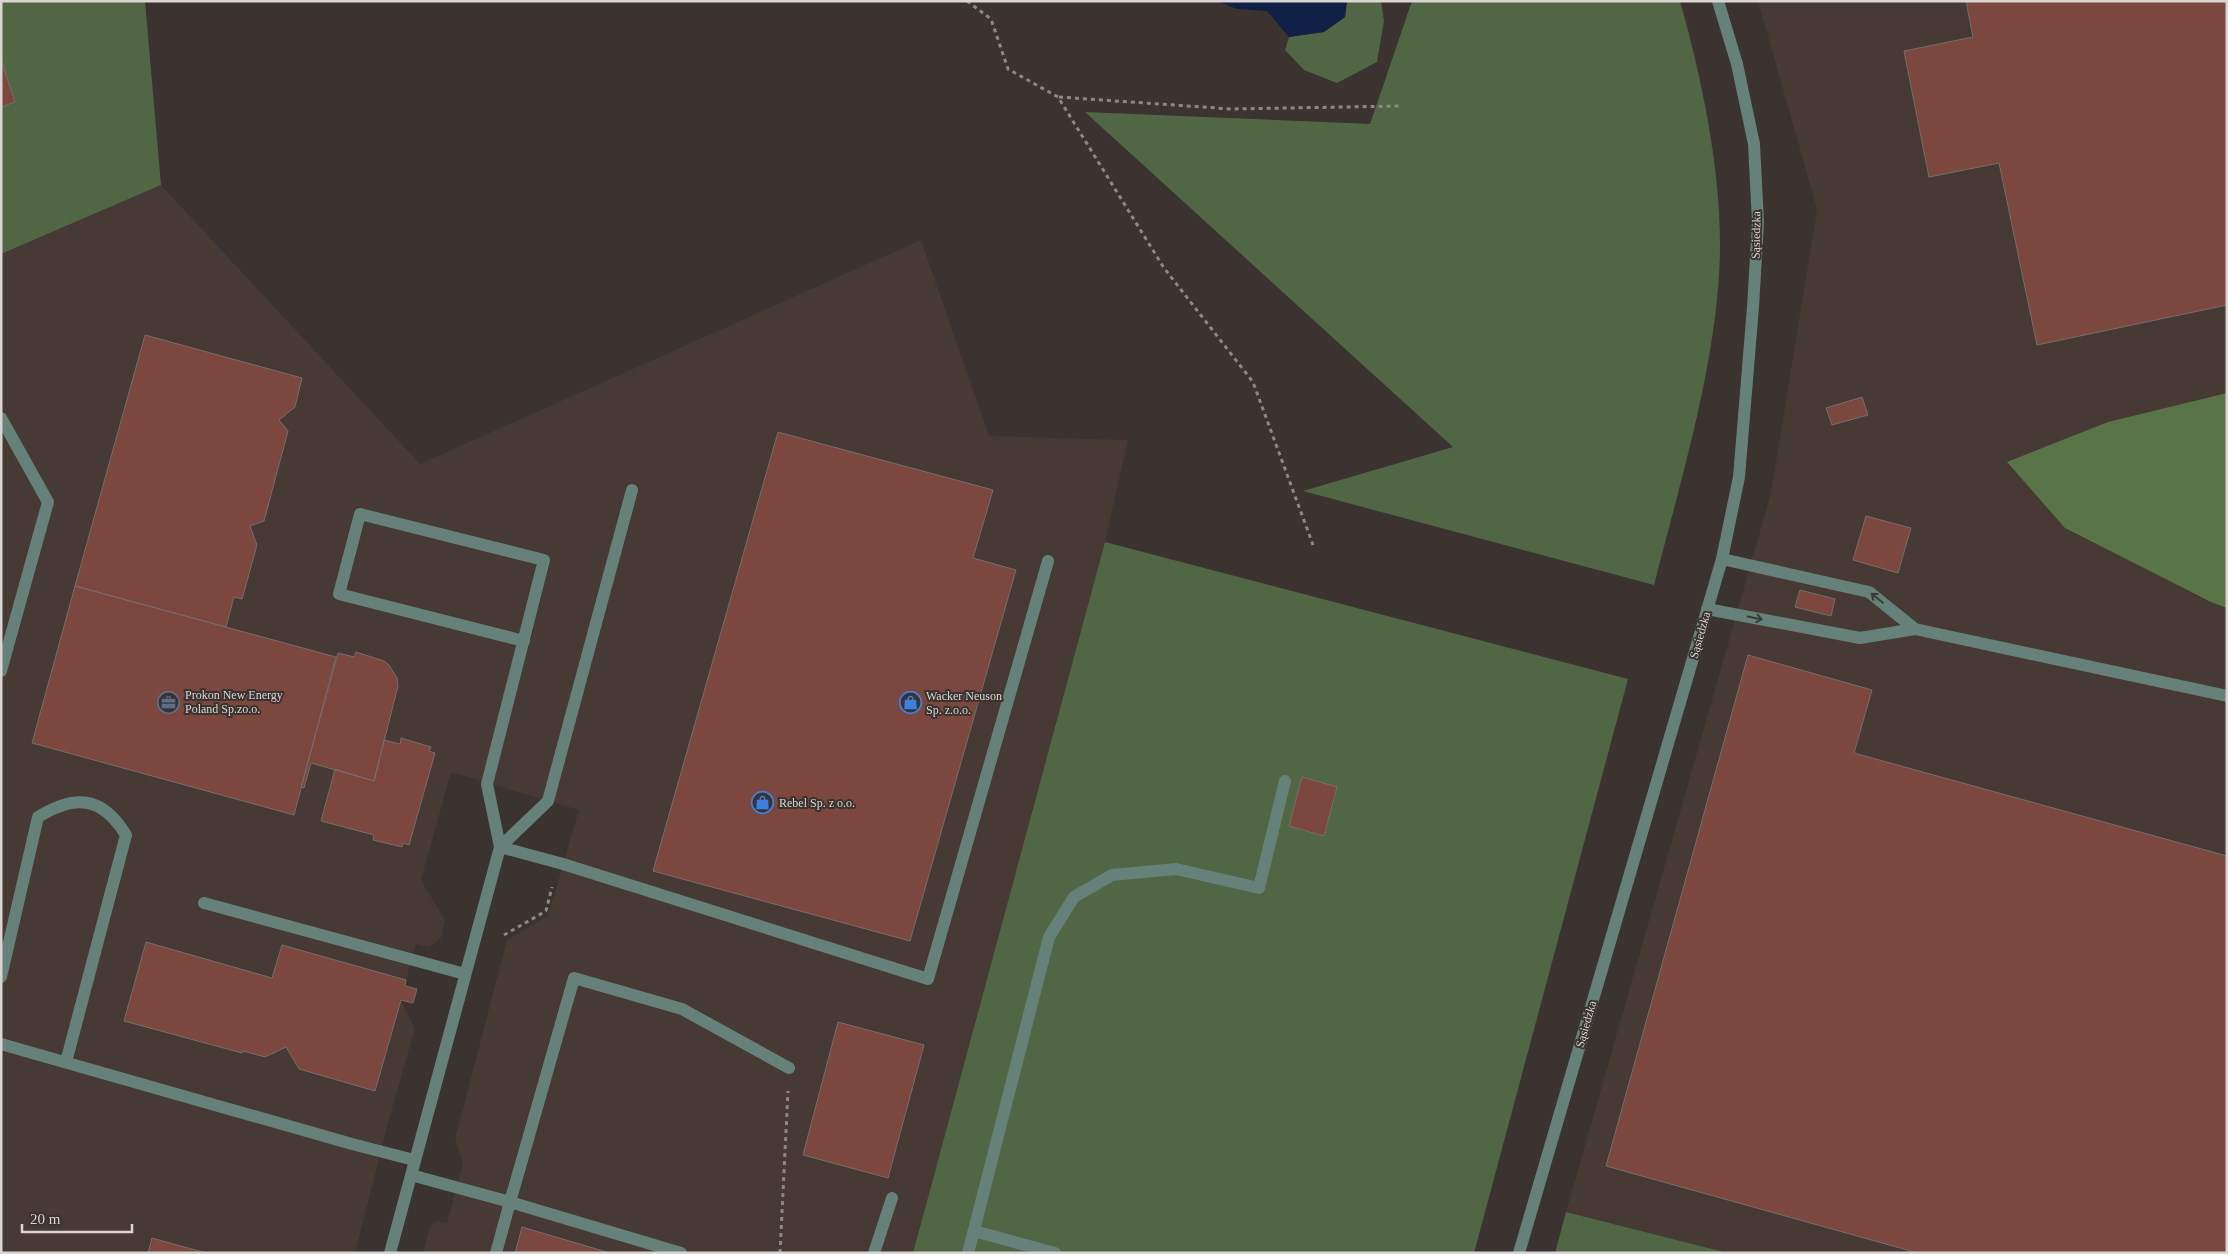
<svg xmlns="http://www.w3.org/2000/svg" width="2228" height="1254" viewBox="0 0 2228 1254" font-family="'Times New Roman',serif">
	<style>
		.built { fill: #473934 }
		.green { fill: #516644 }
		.forest { fill: #597447 }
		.water { fill: #102046 }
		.building { fill: #7b473e; stroke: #766d6b }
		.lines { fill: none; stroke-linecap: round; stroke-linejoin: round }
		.path { stroke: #8d8785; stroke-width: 3; stroke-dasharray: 4 4; stroke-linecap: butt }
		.minor { stroke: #658179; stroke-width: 12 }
		.oneway { stroke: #3e3b37 }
		.labels { text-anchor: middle; stroke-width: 4; stroke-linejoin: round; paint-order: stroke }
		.street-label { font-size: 12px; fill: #d9d5d3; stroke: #3a3330 }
		.poi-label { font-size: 12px; fill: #d9d5d3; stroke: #3a3330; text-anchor: start }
	</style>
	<rect width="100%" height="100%" fill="#3a3330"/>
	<!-- built -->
	<path class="built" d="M1758,1H2227V1253H1728L1566,1212L1771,493L1817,209Z
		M161,185L420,464L921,240L989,436L1128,440L1105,542L913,1253H423L430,1226L438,1221L447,1223L457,1186L463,1164L455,1139L507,940L548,916L579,810L451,772L421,880L445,920L441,938L429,947L416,944L407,976L405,986L417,989L413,1003L401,1001L415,1029L389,1119L355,1253H1V254Z"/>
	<!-- green -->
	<path class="green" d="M1,1H145L161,185L1,254Z
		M1347,1H1381L1384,21L1377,62L1337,83L1304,70L1285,50L1289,37L1323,32L1345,17Z
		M1412,1H1680C1702,79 1721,170 1720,251C1718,360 1681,479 1654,585L1303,491L1453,447L1085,112L1370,124Z
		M1105,542L1628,679L1474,1253H913Z
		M1566,1212L1728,1253H1555Z"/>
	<!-- forest -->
	<path class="forest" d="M2227,393V608L2211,602L2065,528L2007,462L2108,422Z"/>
	<!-- water -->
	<path class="water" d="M1217,1H1347L1345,17L1324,32L1289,37L1267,11L1237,9Z"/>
	<!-- building -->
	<path class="building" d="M1966,1H2227V305L2037,345L1999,163L1929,177L1904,51L1973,37Z
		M1,60L15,102L1,107Z
		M145,335L302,378L295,407L279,420L288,431L264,521L250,526L257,545L242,599L234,597L226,627L75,586Z
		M1862,397L1868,415L1832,425L1826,408Z
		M778,432L993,490L973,558L1016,570L910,941L653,871Z
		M1866,516L1911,528L1898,573L1853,560Z
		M75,586L336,657L294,815L32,743Z
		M1800,590L1835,599L1831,616L1795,607Z
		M356,652L384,661L389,665L397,678L398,686L374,781L311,763L304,788L301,787L338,653L354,657Z
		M1748,655L1872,690L1854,753L2227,856V1253H1918L1606,1166Z
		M401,738L431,747L429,751L435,753L409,845L403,843L402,847L373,840L374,835L321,821L335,769L374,781L384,740L400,744Z
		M1302,777L1337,787L1324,836L1289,826Z
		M146,942L272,978L282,945L406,980L405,986L417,989L413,1003L401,1000L375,1091L299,1069L286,1047L265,1057L243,1051L242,1053L124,1021Z
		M838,1022L924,1045L888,1178L803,1155Z
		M522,1227L610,1253H515Z
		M152,1238L206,1253H148Z"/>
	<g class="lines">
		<!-- path -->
		<path class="path" d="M967,1L991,19L1008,69L1058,97L1164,268L1253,382L1313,545
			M1059,97L1231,109L1401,106
			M504,935L546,911L552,887
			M780,1253L788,1091"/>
		<!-- minor -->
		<path class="minor" d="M1,418L48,502L1,671
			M1722,559L1869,592L1915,629
			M1707,609L1860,638L1915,629L2227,696
			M500,847L563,864L928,979L1048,561
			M500,847L548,801L632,490
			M204,903L465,974
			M1,977L38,817C75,794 102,796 126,835L66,1062
			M1,1044L352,1144L414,1160
			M411,1175L510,1202L496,1253
			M974,1231L1055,1253
			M390,1253L500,847L487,784L544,560L360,514L339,594L524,641
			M681,1253L510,1202L574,978L682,1009L789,1068
			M874,1253L892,1198
			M968,1253L1049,937L1074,897L1112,875L1176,869L1259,888L1285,781
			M1519,1253L1722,559L1739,477L1753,307L1758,222L1754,144L1737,64L1718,1"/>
	</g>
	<!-- one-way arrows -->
	<defs><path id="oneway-shaft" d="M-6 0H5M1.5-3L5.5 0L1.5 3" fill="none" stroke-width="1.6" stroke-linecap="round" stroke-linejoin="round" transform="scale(1.25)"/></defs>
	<g class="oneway">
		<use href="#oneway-shaft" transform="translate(1877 598) rotate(-141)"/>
		<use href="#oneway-shaft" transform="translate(1755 618) rotate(11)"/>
	</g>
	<!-- icons -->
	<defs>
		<symbol id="office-ring" viewBox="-11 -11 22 22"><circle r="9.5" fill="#3a3330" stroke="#5c6f8a" stroke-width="1.5"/><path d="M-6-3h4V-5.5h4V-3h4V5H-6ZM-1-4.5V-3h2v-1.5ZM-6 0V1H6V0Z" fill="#5c6f8a"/></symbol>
		<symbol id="shop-ring" viewBox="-11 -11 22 22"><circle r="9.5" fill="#3a3330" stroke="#3f7fe0" stroke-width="1.5"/><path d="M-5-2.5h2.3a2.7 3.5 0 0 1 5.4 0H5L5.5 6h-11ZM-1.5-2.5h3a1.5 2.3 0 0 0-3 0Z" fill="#3f7fe0"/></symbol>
	</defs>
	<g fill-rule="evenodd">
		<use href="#office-ring" x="156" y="690" width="25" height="25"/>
		<use href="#shop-ring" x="898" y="690" width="25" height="25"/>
		<use href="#shop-ring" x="750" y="790" width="25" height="25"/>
	</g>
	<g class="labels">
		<!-- street labels -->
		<g class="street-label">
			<text transform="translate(1756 235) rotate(-89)" y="4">Sąsiedzka</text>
			<text transform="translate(1700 635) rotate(-74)" y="4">Sąsiedzka</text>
			<text transform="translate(1586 1024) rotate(-74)" y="4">Sąsiedzka</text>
		</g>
		<!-- poi labels -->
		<g class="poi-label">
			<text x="185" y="699">Prokon New Energy<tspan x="185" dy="14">Poland Sp.zo.o.</tspan></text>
			<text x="926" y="700">Wacker Neuson<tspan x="926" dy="14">Sp. z.o.o.</tspan></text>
			<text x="779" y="807">Rebel Sp. z o.o.</text>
		</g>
	</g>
	<!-- border -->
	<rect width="2228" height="1254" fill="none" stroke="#d9d5d3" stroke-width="5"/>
	<!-- scale -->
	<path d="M22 1224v8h110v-8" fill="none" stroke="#d9d5d3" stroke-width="2.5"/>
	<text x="30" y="1224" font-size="15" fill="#d9d5d3" stroke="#3a3330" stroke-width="4" paint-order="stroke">20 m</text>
</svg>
